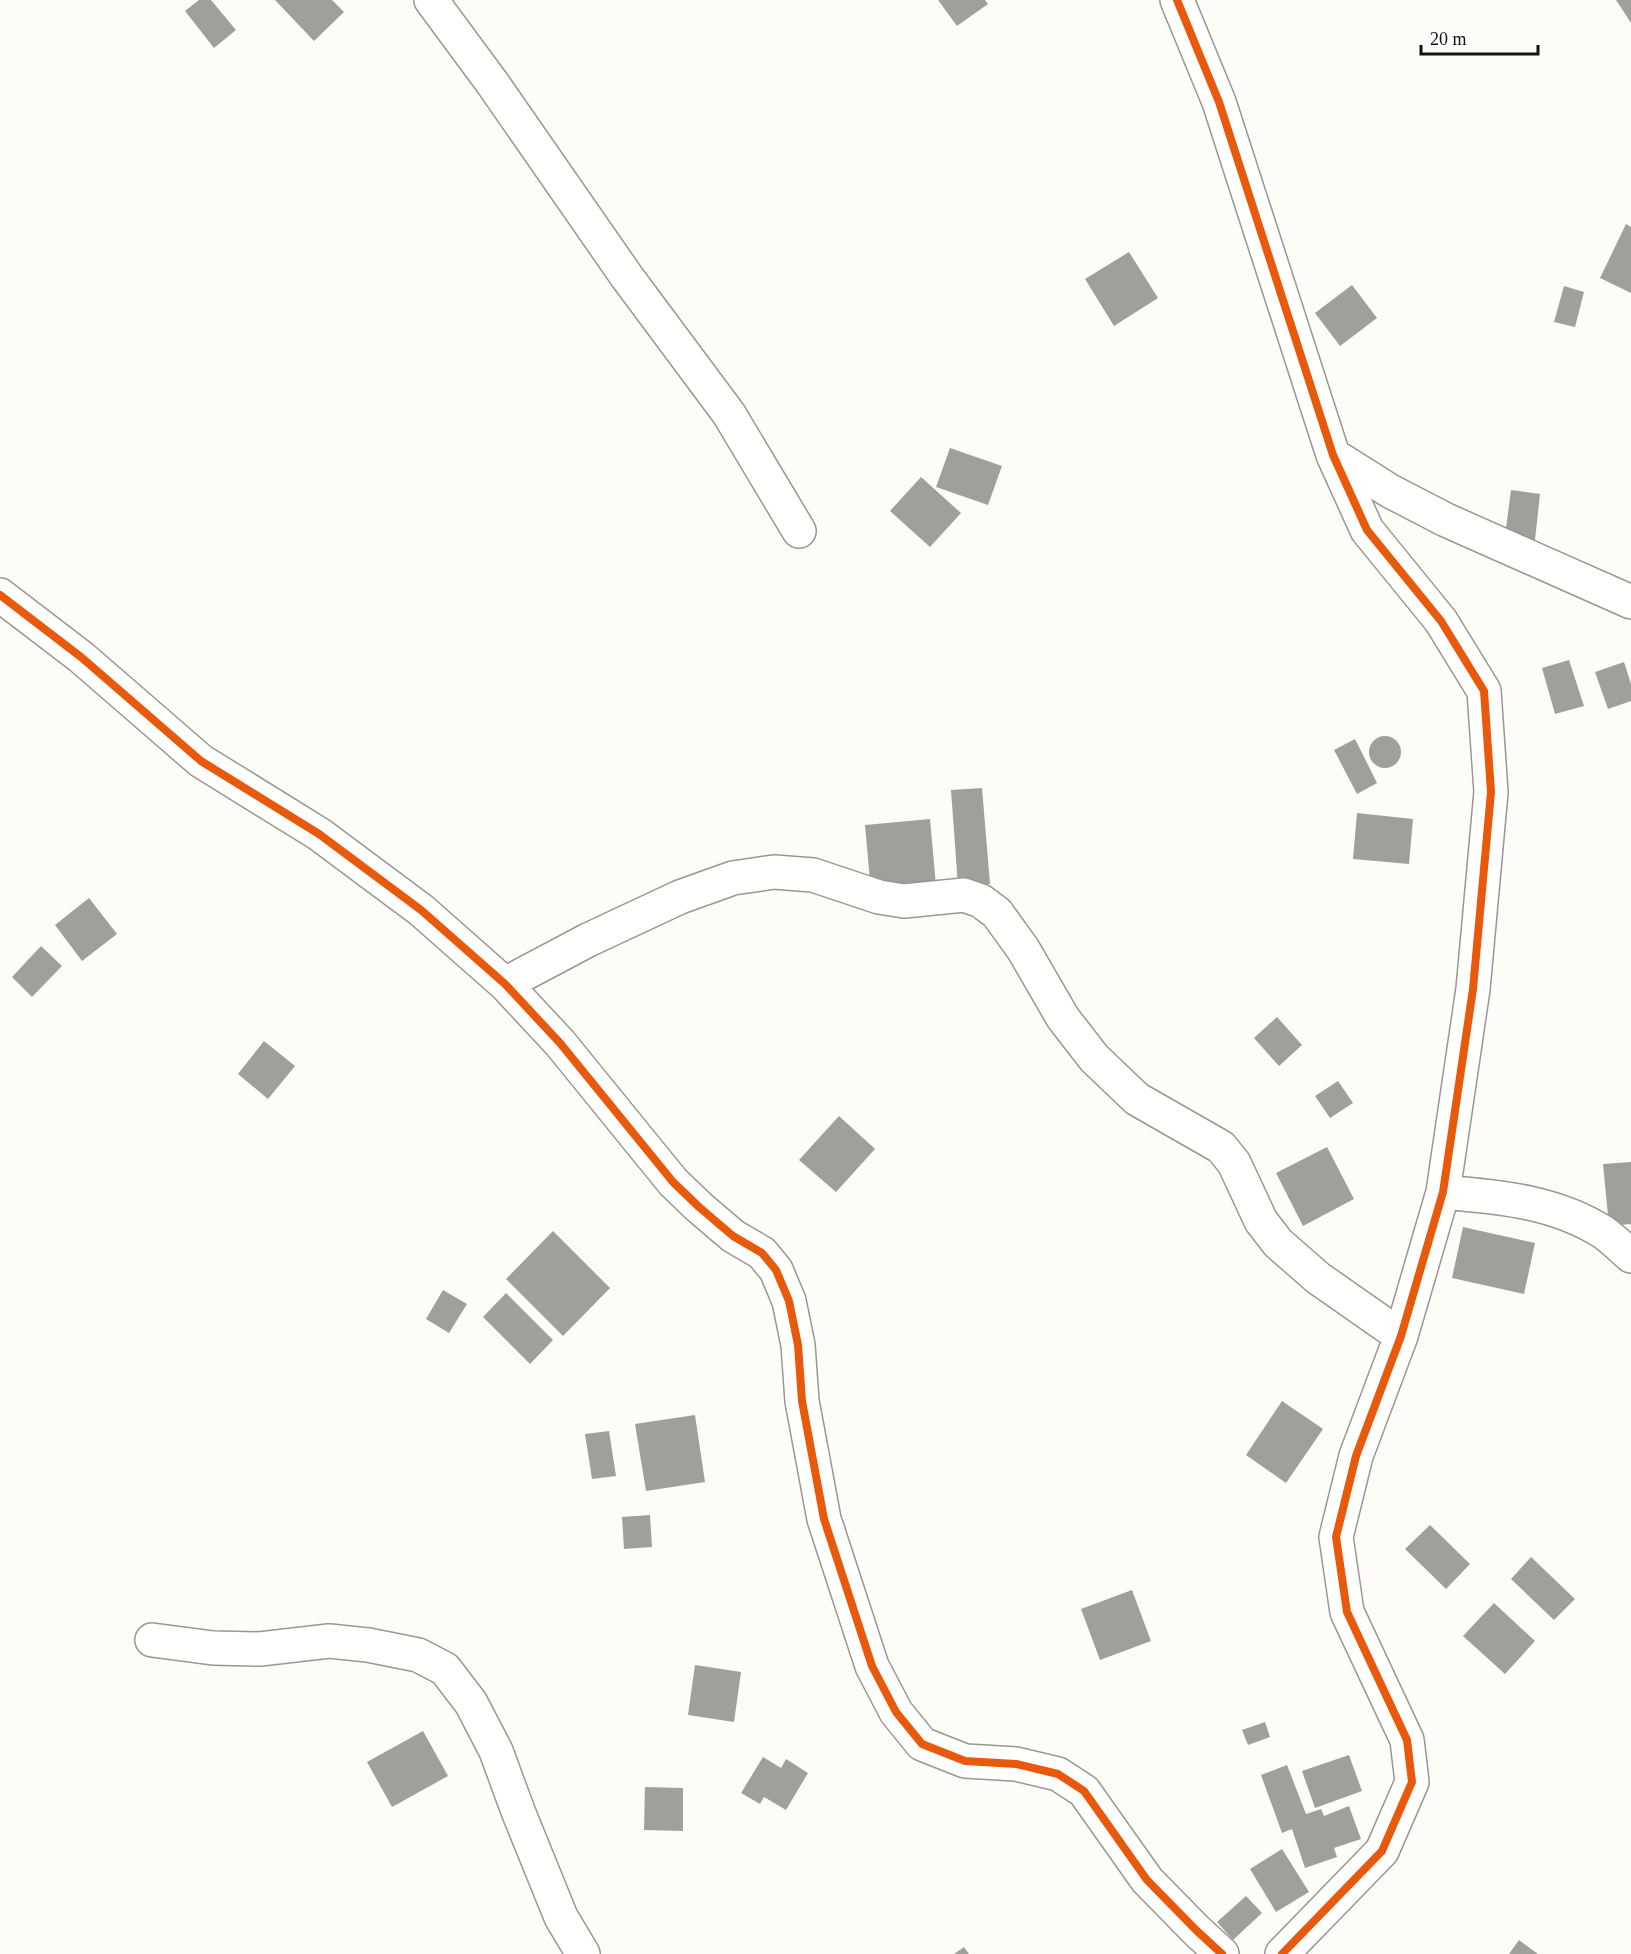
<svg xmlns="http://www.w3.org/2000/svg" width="1631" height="1954" viewBox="0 0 1631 1954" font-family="'Times New Roman',serif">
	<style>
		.building { fill: #a19f9c }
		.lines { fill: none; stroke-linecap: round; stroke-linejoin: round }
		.street-casing { stroke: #979795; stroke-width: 36 }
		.street { stroke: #fffffe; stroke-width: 33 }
		.cycleway-casing { stroke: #fff; stroke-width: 11 }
		.cycleway { stroke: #e8590c; stroke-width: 8 }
	</style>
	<rect width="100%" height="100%" fill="#fdfcf7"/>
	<!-- building -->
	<path class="building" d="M199,0H211L236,30L214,48L185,11Z
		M275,0H332L344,12L314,41Z
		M938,0H985L988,4L957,26Z
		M1616,0H1631V23Z
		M1626,224L1631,227V293L1600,278Z
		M1129,252L1158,298L1114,326L1085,279Z
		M1352,285L1377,318L1340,346L1315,313Z
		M1564,286L1584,292L1575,327L1554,322Z
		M950,448L1002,466L988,505L936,487Z
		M921,477L961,513L930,547L890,511Z
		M1511,490L1540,494L1535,540L1505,536Z
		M1569,660L1584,706L1555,714L1542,668Z
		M1624,662L1631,684V701L1608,709L1595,672Z
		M1369 752a16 16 0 1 1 32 0a16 16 0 1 1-32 0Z
		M1355,739L1377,783L1357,794L1334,750Z
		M982,788L990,884L958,886L951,790Z
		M1357,813L1413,819L1409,864L1353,859Z
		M930,819L936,886L871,892L865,825Z
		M89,898L117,934L82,961L55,925Z
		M41,946L62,966L32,997L12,977Z
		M1277,1017L1302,1045L1279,1066L1254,1038Z
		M264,1041L295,1066L268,1099L238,1074Z
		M1338,1081L1353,1103L1330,1118L1315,1096Z
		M839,1116L875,1149L836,1192L799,1160Z
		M1327,1147L1354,1199L1303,1226L1276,1173Z
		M1631,1162V1224L1609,1226L1603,1164Z
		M1463,1227L1535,1243L1524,1294L1452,1278Z
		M553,1231L610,1288L563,1336L506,1279Z
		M443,1290L467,1304L449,1333L426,1319Z
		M506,1293L553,1340L530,1364L483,1317Z
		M1282,1401L1323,1429L1286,1483L1246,1455Z
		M695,1415L705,1482L646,1491L635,1424Z
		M609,1431L616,1476L592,1479L585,1434Z
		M650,1515L652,1547L624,1549L622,1517Z
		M1430,1525L1470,1564L1446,1589L1405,1549Z
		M1531,1557L1575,1599L1554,1620L1511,1579Z
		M1132,1590L1151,1641L1100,1660L1081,1609Z
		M1494,1603L1535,1641L1505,1674L1463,1636Z
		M695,1665L741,1672L734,1722L688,1715Z
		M1265,1722L1270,1737L1248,1745L1242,1730Z
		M423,1731L448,1776L392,1807L367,1762Z
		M1349,1755L1362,1791L1315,1808L1302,1771Z
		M763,1757L781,1768L786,1759L808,1773L786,1810L764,1797L760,1804L741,1793Z
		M1287,1765L1306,1814L1321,1809L1324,1816L1349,1806L1361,1839L1334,1848L1337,1857L1305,1868L1292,1829L1282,1833L1261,1775Z
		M645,1787L683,1788V1831L644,1830Z
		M1282,1849L1309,1892L1276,1912L1250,1869Z
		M1246,1896L1262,1913L1233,1940L1217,1922Z
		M1519,1940L1538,1954H1509Z
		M964,1947L969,1954H954Z"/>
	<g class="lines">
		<defs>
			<path id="street" d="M431,0L493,84L627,277L729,414L799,531
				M1177,0L1219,102L1333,455L1367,530L1441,621L1484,691L1491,792L1473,989L1443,1192L1401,1336L1356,1456L1336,1537L1347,1612L1407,1740L1412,1782L1382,1851L1282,1954
				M1333,455L1390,491L1446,520L1631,602
				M0,595L81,657L201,761L319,834L421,910L505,984L560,1043L673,1182L699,1207L733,1236L762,1253L776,1270L789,1301L798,1345L802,1401L824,1519L872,1666L896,1712L922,1744L965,1761L1016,1764L1058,1774L1084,1791L1147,1880L1197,1931L1222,1954
				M505,984L588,940L680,897L733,878L774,872L813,875L879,897L904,901L964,895L981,901L997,913L1023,949L1063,1018L1094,1058L1137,1099L1221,1147L1234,1163L1261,1221L1278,1243L1318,1278L1401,1336
				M1443,1192C1499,1197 1554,1201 1603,1232C1613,1239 1622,1248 1631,1256
				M152,1640L213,1648L260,1649L329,1641L368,1645L418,1655L445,1669L471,1703L496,1751L518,1811L561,1917L583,1954"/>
		</defs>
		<!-- street casing -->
		<use href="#street" class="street-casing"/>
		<!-- street -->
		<use href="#street" class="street"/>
		<defs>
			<path id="cycleway" d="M1177,0L1219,102L1333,455L1367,530L1441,621L1484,691L1491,792L1473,989L1443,1192L1401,1336L1356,1456L1336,1537L1347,1612L1407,1740L1412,1782L1382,1851L1282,1954
				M0,595L81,657L201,761L319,834L421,910L505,984L560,1043L673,1182L699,1207L733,1236L762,1253L776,1270L789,1301L798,1345L802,1401L824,1519L872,1666L896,1712L922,1744L965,1761L1016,1764L1058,1774L1084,1791L1147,1880L1197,1931L1222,1954"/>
		</defs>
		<!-- cycleway casing -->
		<use href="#cycleway" class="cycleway-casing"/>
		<!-- cycleway -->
		<use href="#cycleway" class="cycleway"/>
	</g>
	<!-- scale -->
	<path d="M1421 45v9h117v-9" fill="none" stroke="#111111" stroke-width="3"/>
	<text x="1430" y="45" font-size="18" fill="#111111" stroke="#ffffff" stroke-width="4.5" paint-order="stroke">20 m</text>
</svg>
